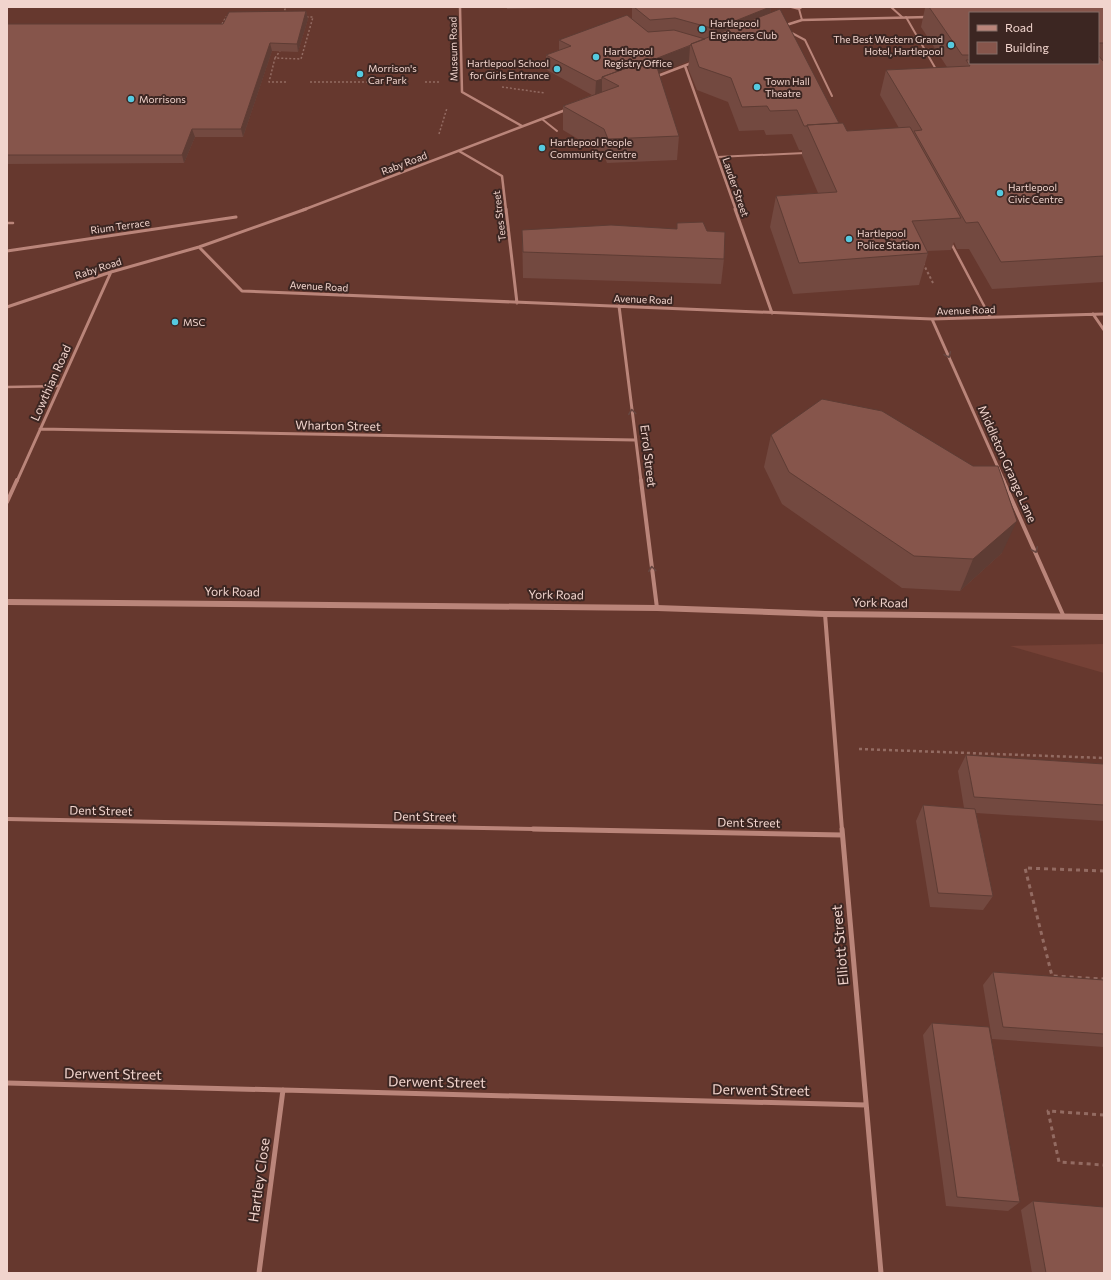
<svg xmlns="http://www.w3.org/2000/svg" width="1111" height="1280" viewBox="0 0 1111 1280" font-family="Commissioner,sans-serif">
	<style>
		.built { fill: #754136 }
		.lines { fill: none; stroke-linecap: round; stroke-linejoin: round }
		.path-far3 { stroke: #936b62; stroke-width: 1.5; stroke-dasharray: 2 2; stroke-linecap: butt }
		.path-far2 { stroke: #936b62; stroke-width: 2; stroke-dasharray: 2.5 2.5; stroke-linecap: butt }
		.path-far1 { stroke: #936b62; stroke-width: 2.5; stroke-dasharray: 3 3; stroke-linecap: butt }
		.path { stroke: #936b62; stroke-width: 3; stroke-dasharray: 4 4; stroke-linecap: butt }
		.service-far1 { stroke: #ba857a; stroke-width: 2 }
		.service { stroke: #ba857a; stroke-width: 2.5 }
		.minor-far3 { stroke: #ba857a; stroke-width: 2.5 }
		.minor-far2 { stroke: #ba857a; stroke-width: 3 }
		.minor-far1 { stroke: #ba857a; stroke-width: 4 }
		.minor { stroke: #ba857a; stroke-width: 5 }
		.secondary { fill: #ba857a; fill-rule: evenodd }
		.wall { fill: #734940; fill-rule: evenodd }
		.shaded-wall { fill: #5e3c34 }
		.building { fill: #86554b; stroke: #5e3c34 }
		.oneway { stroke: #684741 }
		.poi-dot { fill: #55cae0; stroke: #3c2622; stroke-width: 1.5 }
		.labels { text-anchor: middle; stroke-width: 4; stroke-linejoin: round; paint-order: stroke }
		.far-poi-label { font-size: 10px; fill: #f1d4cd; stroke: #3c2622; text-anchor: start }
		.far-street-label { font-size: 10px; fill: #f1d4cd; stroke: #3c2622 }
		.street-label { font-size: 12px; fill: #f1d4cd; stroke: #3c2622 }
		.near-street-label { font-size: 14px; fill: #f1d4cd; stroke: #3c2622 }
	</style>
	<rect width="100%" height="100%" fill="#66382e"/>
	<!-- built -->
	<path class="built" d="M1104,644V673L1010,646Z"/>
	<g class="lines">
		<!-- path-far3 -->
		<path class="path-far3" d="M283,14L286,7
			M226,24H222L226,17H228
			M275,58L280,51
			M286,82H269L275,58L301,59L313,17H305
			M310,82H401
			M425,82H439
			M502,87L545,93
			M439,134L447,108"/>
		<!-- path-far2 -->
		<path class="path-far2" d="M923,263L933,283"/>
		<!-- path-far1 -->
		<path class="path-far1" d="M859,749L1104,758"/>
		<!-- path -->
		<path class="path" d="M1104,871L1025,868L1052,976L1104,979
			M1104,1115L1048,1111L1059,1162L1104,1165"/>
		<!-- service-far1 -->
		<path class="service-far1" d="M791,7L799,9
			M802,7L799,9L802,20
			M891,7L902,17
			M906,17L937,71
			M790,32L805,40L832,96
			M542,119L557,131
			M717,157L805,153"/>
		<!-- service -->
		<path class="service" d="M7,223H13
			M951,243L990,317
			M7,387L60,386"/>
		<!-- minor-far3 -->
		<path class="minor-far3" d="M460,7L462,92L522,126
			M783,26L802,20L928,17
			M685,66L736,210
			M655,77L694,62
			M459,151L502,176L506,210
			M303,210L568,109"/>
		<!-- minor-far2 -->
		<path class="minor-far2" d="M506,209L517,303
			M735,209L772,313
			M199,247L242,291L932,319L1104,314
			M7,251L236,217
			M619,306L641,481
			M7,307L111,272L199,247L306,209
			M1093,314L1104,330
			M932,319L1004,481
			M40,429L635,440
			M17,481L111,272"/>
		<!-- minor-far1 -->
		<path class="minor-far1" d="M641,480L657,608
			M1003,480L1064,617
			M7,502L17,480
			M825,614L842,830
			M7,819L585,830"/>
		<!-- minor -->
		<path class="minor" d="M533,829L842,835
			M842,829L881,1273
			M7,1083L866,1105
			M259,1273L283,1090"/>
		<!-- secondary -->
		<path class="secondary" d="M7,599L657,605L825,611L1104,614V620L825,617L657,611L7,605Z"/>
	</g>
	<!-- wall -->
	<path class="wall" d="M507,7H582L507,9Z
		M632,7H771L770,13L839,123L847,131L899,128L880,95L886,70L947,67L921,27L925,8V7H1104V282L992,289L969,249H957L954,242L951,250L927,251L928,253L919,285L793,294L770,227L776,196L818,193L802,155V150H799L792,134L766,135L764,130L739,131L728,102L697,90L688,68L689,61L658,73L679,136L677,160L607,163L603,154L563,130V106L592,95L547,70L546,55L559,50V40L632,19ZM970,13H1098V63H970Z
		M306,11L308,19L298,52L272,51L243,137H195L184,163L7,164V24H223Z
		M677,223L707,231L724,259L721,284L523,278L522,230L677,229Z
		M771,435L1002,553L960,591L902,588L782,504L764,467Z
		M966,755L1104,764V821L976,813L993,896L983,910L930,907L916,821L923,805L964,808L958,771Z
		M993,972L1104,980V1047L992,1039L983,985Z
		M932,1023L1020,1202L1008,1211L946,1206L923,1035Z
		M1033,1201L1104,1273H1032L1021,1210Z"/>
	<!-- shaded-wall -->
	<path class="shaded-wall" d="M770,7H771L768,29L713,52L715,29Z
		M306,11L308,19L298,52L297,44Z
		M270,43L272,51L243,137L241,129Z
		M690,46L689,61L654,75L655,59Z
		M602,79V94L595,97L596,81Z
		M192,129L195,137L184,163L182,155Z
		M1017,521L1002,553L960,591L973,559Z"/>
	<!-- building -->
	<path class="building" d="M634,7H770L715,29L675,18L650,20Z
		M929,7H1104V38H1103L1104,39V43H1098V13H970V55H962Z
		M780,9L839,123L807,125V126H804L797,110L770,111L767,106L742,107L731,78L699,67L691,44Z
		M306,11L297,44L270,43L241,129H192L182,155H7V24H223L229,12Z
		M627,15L648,32L674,30L705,39L691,44V45L655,59L654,58L653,59L651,58V59L602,77V79L596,81L546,55L571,46L559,40Z
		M1098,55L1104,62V256L1001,262L978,222L966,223L914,131L922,130L886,70L970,66L966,60H970V63H1098Z
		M654,58L679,136L608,139L604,129L563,106L619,86L602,77Z
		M843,123L847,131L910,127L961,218L912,221L928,253L799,263L776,196L837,192L807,125Z
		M703,222L707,231L725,232L724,259L523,252L522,230L611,225L677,229V223Z
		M822,399L882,411L973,466H998L1017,521L973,559L914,556L789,472L771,435Z
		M966,755L1104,764V805L974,797Z
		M923,805L975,809L993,896L938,893Z
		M993,972L1104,980V1034L1003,1027Z
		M932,1023L989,1027L1020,1202L957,1197Z
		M1033,1201L1104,1207V1273H1046Z"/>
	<!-- one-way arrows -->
	<defs><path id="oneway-chevron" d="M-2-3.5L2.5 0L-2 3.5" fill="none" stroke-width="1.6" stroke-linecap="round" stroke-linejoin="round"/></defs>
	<g class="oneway">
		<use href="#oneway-chevron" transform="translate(948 355) rotate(66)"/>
		<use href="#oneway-chevron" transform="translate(632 412) rotate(-97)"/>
		<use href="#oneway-chevron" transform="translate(1035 550) rotate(66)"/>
		<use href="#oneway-chevron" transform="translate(652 569) rotate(-97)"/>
	</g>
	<!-- markers -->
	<g class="poi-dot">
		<circle cx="702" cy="29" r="4"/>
		<circle cx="951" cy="45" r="4"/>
		<circle cx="596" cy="57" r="4"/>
		<circle cx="557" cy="69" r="4"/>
		<circle cx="360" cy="74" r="4"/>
		<circle cx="757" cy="87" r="4"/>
		<circle cx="131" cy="99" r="4"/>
		<circle cx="542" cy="148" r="4"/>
		<circle cx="1000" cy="193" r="4"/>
		<circle cx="849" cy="239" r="4"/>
		<circle cx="175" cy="322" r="4"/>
	</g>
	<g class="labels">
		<!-- far-poi labels -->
		<g class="far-poi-label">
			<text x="710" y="27">Hartlepool<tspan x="710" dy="12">Engineers Club</tspan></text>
			<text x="943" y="43" text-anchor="end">The Best Western Grand<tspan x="943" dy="12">Hotel, Hartlepool</tspan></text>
			<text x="604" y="55">Hartlepool<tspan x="604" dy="12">Registry Office</tspan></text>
			<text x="549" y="67" text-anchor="end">Hartlepool School<tspan x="549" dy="12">for Girls Entrance</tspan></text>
			<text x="368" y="72">Morrison's<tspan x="368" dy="12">Car Park</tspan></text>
			<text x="765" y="85">Town Hall<tspan x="765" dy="12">Theatre</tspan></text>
			<text x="139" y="103">Morrisons</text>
			<text x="550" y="146">Hartlepool People<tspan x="550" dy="12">Community Centre</tspan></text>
			<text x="1008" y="191">Hartlepool<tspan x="1008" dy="12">Civic Centre</tspan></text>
			<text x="857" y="237">Hartlepool<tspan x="857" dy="12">Police Station</tspan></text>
			<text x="183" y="326">MSC</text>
		</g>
		<!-- far-street labels -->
		<g class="far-street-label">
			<text transform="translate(453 49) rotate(-91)" y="4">Museum Road</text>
			<text transform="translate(404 163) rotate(-21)" y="4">Raby Road</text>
			<text transform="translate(736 187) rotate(71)" y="4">Lauder Street</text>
			<text transform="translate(499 216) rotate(-97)" y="4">Tees Street</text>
			<text transform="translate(120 226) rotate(-8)" y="4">Rium Terrace</text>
			<text transform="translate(98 268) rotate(-18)" y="4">Raby Road</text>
			<text transform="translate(319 286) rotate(3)" y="4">Avenue Road</text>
			<text transform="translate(643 299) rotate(2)" y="4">Avenue Road</text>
			<text transform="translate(966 310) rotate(-2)" y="4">Avenue Road</text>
		</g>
		<!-- street labels -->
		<g class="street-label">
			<text transform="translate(51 383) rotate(-66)" y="4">Lowthian Road</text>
			<text transform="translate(338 426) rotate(1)" y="4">Wharton Street</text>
			<text transform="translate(648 456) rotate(83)" y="4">Errol Street</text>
			<text transform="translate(1007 464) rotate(66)" y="4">Middleton Grange Lane</text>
			<text transform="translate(232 592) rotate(1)" y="4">York Road</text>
			<text transform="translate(556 595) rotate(1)" y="4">York Road</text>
			<text transform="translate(880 603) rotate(1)" y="4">York Road</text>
			<text transform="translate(101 811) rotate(1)" y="4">Dent Street</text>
			<text transform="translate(425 817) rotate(1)" y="4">Dent Street</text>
			<text transform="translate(749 823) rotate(1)" y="4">Dent Street</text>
		</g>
		<!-- near-street labels -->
		<g class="near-street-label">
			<text transform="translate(840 945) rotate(-95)" y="5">Elliott Street</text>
			<text transform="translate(113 1074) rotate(1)" y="5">Derwent Street</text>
			<text transform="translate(437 1082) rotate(1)" y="5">Derwent Street</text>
			<text transform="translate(761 1090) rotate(1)" y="5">Derwent Street</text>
			<text transform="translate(259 1180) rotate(-82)" y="5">Hartley Close</text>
		</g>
	</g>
	<!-- border -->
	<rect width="1111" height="1280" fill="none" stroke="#f1d4cd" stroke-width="16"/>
	<!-- legend -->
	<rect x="969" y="12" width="130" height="52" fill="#3c2622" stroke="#846c66"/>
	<rect x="977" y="25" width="20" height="6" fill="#ba857a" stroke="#846c66"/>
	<text x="1005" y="32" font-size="12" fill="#f1d4cd">Road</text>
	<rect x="977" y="42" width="20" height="12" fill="#86554b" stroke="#846c66"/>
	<text x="1005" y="52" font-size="12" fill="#f1d4cd">Building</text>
</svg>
